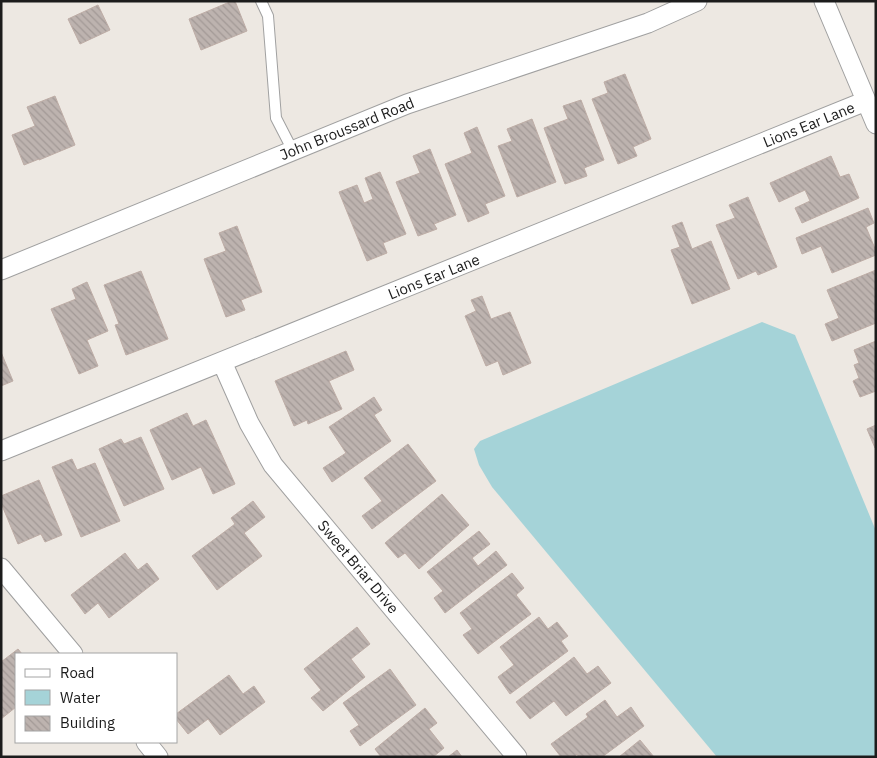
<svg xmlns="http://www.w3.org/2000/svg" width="877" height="758" viewBox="0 0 877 758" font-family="'IBM Plex Sans',sans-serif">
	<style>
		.water { fill: #a5d3d8 }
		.building { fill: url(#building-back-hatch); stroke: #beada6 }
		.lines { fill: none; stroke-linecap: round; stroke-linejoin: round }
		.service-casing { stroke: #a0a0a0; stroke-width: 12 }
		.minor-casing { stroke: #a0a0a0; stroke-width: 21 }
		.service { stroke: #fff; stroke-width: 10 }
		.minor { stroke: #fff; stroke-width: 19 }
		.labels { text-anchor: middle; stroke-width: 5; stroke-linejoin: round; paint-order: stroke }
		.street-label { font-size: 15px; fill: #1c1c1c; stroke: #fff }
	</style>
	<defs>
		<pattern id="building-back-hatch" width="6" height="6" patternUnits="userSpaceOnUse" patternTransform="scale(1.25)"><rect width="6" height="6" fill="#bdb3af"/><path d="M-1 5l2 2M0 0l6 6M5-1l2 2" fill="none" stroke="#a29996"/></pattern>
	</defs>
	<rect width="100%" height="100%" fill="#ede8e2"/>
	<!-- water -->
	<path class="water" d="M762,322L795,335L876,531V757H717L492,487L479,465L474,449L480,441Z"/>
	<!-- building -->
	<path class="building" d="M232,1H235L247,31L201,50L189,19Z
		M98,5L110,30L80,44L68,19Z
		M625,74L651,139L633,147L637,156L618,164L592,99L608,93L604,82Z
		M55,96L75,145L39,160V159L24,165L12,135L35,126L27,107Z
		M581,100L604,160L584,168L587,176L565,184L544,128L568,119L563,106Z
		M532,119L556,182L517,197L498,146L512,141L507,129Z
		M477,127L505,196L485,204L489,213L468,222L445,164L472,153L464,133Z
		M430,149L456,215L434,224L437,229L418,236L396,182L420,173L413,156Z
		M831,156L840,177L849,174L859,198L802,223L795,208L810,201L805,190L779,202L770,183Z
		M380,172L406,234L383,243L387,253L367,261L339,192L357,185L364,203L373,199L365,178Z
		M748,197L777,267L758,275L756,271L738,279L716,225L735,218L729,205Z
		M868,208L874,223L866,227L876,251V255L832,273L821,246L802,254L796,238Z
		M682,222L692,249L711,241L730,289L692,304L671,250L680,247L672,226Z
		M237,226L262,292L241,300L245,310L226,317L204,259L226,251L219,233Z
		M876,270V323L832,341L825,324L839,318L827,290Z
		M141,271L168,339L126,355L115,325L119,324L104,285Z
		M87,282L108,331L87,340L98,366L79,374L51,309L76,299L72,289Z
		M482,296L491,319L510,312L531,363L503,375L498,361L486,366L465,316L476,311L471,300Z
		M876,341V391L860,397L853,381L859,378L854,365L859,363L854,350Z
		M346,351L354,370L329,381L342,409L308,424L307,420L294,426L275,381Z
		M1,352L13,381L1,386Z
		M374,397L382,410L374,415L391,441L332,482L323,468L346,453L329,427Z
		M187,413L193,426L206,420L235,484L213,494L201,467L172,480L150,430Z
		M876,425V447L875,448L867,429Z
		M141,437L164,489L124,506L99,449L121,439L124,444Z
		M408,444L436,481L372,529L362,516L382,501L364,478Z
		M72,459L77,470L95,463L120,521L81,537L52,467Z
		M39,480L62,535L45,542L41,534L18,544L1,503V496Z
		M442,494L469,525L419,569L405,553L398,558L385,543Z
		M253,501L265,517L244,533L262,556L217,590L192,556L235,524L231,518Z
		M479,531L490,544L472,558L478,566L496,551L507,565L445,613L434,598L443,591L427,572Z
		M125,553L138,570L147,563L159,579L109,618L98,603L85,614L71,595Z
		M512,573L524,588L516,595L531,614L478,654L463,635L472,629L460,613Z
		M539,617L548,629L557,622L568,636L561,641L568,651L510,694L498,677L514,665L500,647Z
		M357,627L370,644L351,659L365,677L323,711L311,698L321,690L304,669Z
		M18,649L22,654H16V707L1,719V662Z
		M574,657L587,674L598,666L611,683L566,716L554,701L530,719L516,702Z
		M390,669L416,705L360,746L350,731L359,725L343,703Z
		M229,675L243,694L254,686L265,702L220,735L208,719L188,734L176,719V714Z
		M605,700L617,717L631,707L644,726L602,757H579L577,754L574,757H561L551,744L588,717L586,714Z
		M425,708L437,723L429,729L444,748L433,757H381L375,749Z
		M640,740L654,757H619Z
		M457,750L462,757H448Z"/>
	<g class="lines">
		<defs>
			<path id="service" d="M261,1L268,16L276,118L293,151"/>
			<path id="minor" d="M824,1L876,124
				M1,270L407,104L648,23L697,1
				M222,362L249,423L273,465L517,757
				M1,451L866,101
				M1,568L73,654
				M146,742L158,757"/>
		</defs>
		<!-- service casing -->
		<use href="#service" class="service-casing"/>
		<!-- minor casing -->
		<use href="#minor" class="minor-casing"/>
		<!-- service -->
		<use href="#service" class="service"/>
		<!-- minor -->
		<use href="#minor" class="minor"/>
	</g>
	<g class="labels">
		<!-- street labels -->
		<g class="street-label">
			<text transform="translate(809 125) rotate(-22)" y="5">Lions Ear Lane</text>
			<text transform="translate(347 129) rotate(-22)" y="5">John Broussard Road</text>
			<text transform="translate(434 277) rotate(-22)" y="5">Lions Ear Lane</text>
			<text transform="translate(358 567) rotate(50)" y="5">Sweet Briar Drive</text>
		</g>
	</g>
	<!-- border -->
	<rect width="877" height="758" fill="none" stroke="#1c1c1c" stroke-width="5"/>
	<!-- legend -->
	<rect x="15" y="653" width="162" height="90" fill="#ffffff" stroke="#a4a4a4"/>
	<rect x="25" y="669" width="25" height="8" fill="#ffffff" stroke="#a4a4a4"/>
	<text x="60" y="678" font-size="15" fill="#1c1c1c">Road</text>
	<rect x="25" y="690" width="25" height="15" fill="#a5d3d8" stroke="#a4a4a4"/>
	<text x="60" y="703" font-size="15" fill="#1c1c1c">Water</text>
	<rect x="25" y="716" width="25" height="15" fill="url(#building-back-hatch)" stroke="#a4a4a4"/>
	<text x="60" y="728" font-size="15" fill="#1c1c1c">Building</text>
</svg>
